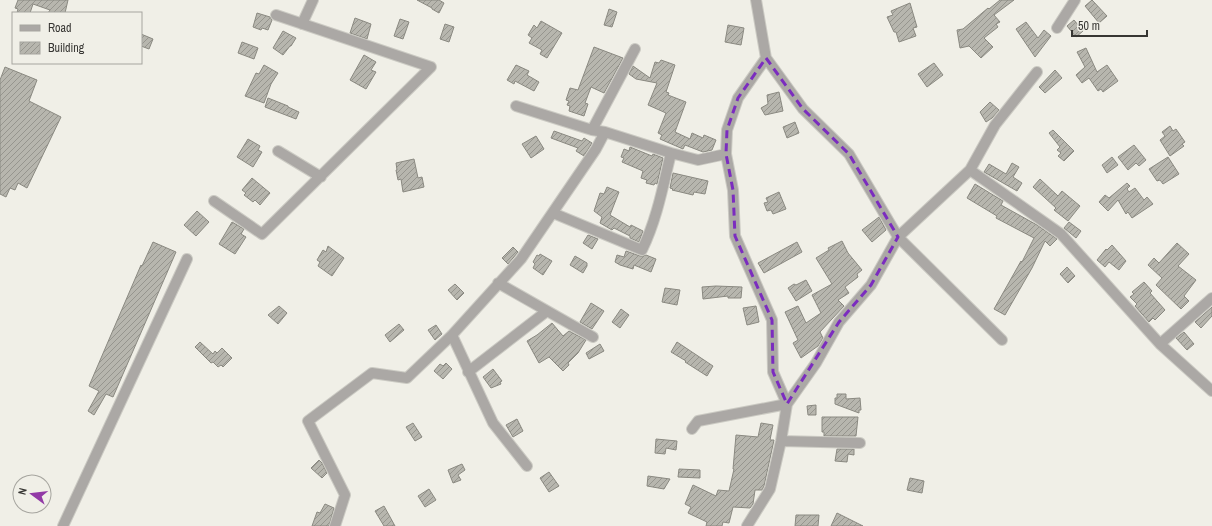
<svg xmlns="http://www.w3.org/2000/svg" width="1212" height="526" viewBox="0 0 1212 526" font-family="'Archivo Narrow',sans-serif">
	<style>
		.building { fill: url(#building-hatch); stroke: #8a8981 }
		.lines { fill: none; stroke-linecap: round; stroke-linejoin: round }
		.minor-casing { stroke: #cbcac3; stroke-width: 12 }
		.minor { stroke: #aba8a5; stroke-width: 10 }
		.marked { fill: none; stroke: #7b2cbf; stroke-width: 3; stroke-dasharray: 8 5; stroke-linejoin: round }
	</style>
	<defs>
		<pattern id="building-hatch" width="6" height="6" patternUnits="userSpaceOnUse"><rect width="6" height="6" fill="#b7b6ae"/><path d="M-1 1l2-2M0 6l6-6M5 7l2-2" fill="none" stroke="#96958e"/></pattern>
	</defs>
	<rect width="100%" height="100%" fill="#f0efe7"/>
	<!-- building -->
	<path class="building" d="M18,0H68L65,13H48L50,10L33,4L30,13H17L18,9L15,8Z
		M417,0H439L444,3L439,13L432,9V8Z
		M1000,0H1014L994,15L1000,22L996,24L998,27L984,38L993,47L981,58L969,46L960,48L957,30L963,29L988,8L989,9Z
		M1092,0L1107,16L1099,23L1085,6Z
		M910,3L917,27L913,28L916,36L899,42L896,32H894L887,17L893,15L891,11Z
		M609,9L617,12L612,27L604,25Z
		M257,13L270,17L272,20L268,30L262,28L261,30L253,27Z
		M355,18L371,24L367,39L350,33Z
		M400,19L409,22L403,39L394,36Z
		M1074,20L1083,31L1076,37L1067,26Z
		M541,21L562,33L547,58L540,54L542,50L529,43L532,38L528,35L534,25L537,28Z
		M1026,22L1038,38L1044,30L1051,36L1035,57L1016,29Z
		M445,24L454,27L449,42L440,39Z
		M728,25L744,28L741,45L725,42Z
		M283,31L296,38L291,46H290L283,55L273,48Z
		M141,34L153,39L149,49L141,46Z
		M242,42L258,48L254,59L238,53Z
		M594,47L623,58L604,93L591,87L585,103L588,104L584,116L569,111L570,106L567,105L569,101L566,100L570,88L578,90Z
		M1086,48L1097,72L1107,65L1118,81L1103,92L1101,89L1098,91L1089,78L1082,83L1076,75L1085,67L1077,52Z
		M364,55L376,62L371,70L376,72L366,89L350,80Z
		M661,60L675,65L666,92L669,93L668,95L686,102L675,132L690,139L692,133L703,138L704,135L716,140L712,150L703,152L685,145L683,149L660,139L662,135L658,133L666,113L648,105L657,83L636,79L629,74L633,66L650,78L655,62L659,63Z
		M934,63L943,75L927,87L918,74Z
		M264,65L278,73L271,84L264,103L245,96L256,73L259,74Z
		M516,65L529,71L527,75L539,82L534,91L515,81L514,84L507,80Z
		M5,67L37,80L29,101L61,117L27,188L18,183L15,190L10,188L6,197L0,194V80Z
		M1055,70L1062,78L1045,93L1039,87Z
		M779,92L783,111L765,115L761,108L768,104L767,95Z
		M268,98L288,106V107L299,112L296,119L265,107Z
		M990,102L999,110L992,118L986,122L980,112Z
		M795,122L799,133L787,138L783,127Z
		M1170,126L1173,131L1176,129L1185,142L1182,144L1184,146L1170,156L1160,140L1165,136L1162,132Z
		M1053,130L1074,151L1064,161L1058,156L1061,153L1057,150L1060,147L1049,133Z
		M554,131L582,141L584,138L592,143L584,156L576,151L578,148L551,138Z
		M536,136L544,149L531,158L522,144Z
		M248,139L260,146L258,150L262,152L253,167L237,157Z
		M1134,145L1146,160L1139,166L1136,163L1128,170L1118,157Z
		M630,147L652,156L653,154L663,158L657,184L655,183L654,185L646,183L647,180L641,178L643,171L622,162L624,158L621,157L624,149L629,151Z
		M1112,157L1118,165L1107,173L1102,165Z
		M1168,157L1179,174L1163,184L1160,180L1157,181L1149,169Z
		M414,159L418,178L422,177L424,187L403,192L401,179L398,180L396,170H397L396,163Z
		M1012,163L1019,167L1013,177L1022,183L1017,191L984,172L989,164L1006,174Z
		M673,173L708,181L705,194L694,192L693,195L672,190L673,189L670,188Z
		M252,178L270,193L260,205L255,200L253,202L244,195L246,193L242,190Z
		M1040,179L1058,196L1062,191L1080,206L1068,221L1054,210L1056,208L1033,187Z
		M1127,183L1130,186L1127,189L1129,192L1135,188L1144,200L1147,197L1153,204L1132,218L1128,212L1126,214L1118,200L1108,211L1099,202L1105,195L1109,198Z
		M975,184L1003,201L1001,205L1037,225L1057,239L1050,246L1045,241L1032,268L1005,315L994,309L1021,261L1022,262L1034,238L996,218L997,216L967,198Z
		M607,187L619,192L610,215L630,227L631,225L643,231L639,242L630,238V236L614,228L612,230L600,223L602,217L594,211L600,193L604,194Z
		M779,192L786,209L773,214L771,210L767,211L764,203L768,202L766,198Z
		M197,211L209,222L196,236L184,225Z
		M879,217L886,230L872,242L862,230Z
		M232,222L244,229L241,234L246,237L235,254L219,244Z
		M1069,222L1081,231L1076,238L1064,228Z
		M588,235L598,239L592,249L583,243Z
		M842,241L848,253L862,270L857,274L858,277L845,287L849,293L838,300L844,306L820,332L823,338L818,346L801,358L793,343L798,340L785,312L798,306L806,323L821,313L812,295L832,284L816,258L829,250L828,248Z
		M153,242L176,252L113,397L106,394L94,415L88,411L99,391L89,386L141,265L142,266Z
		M797,242L802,252L764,273L758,263Z
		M1177,243L1189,254L1178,266L1196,280L1184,296L1189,301L1181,309L1156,285L1162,278L1148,265L1154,258L1159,263Z
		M1112,245L1126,261L1119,270L1109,262L1105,267L1097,260L1106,249L1107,250Z
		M328,246L344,258L332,276L318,266L320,262L317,260L323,250L326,252Z
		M513,247L518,252L508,264L502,258Z
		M626,251L640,256H643L646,255L656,259L651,272L634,265L633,269L620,265L615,262L617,255L624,257Z
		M540,254L552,261L543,275L533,268L535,264L533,262L537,255L539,256Z
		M575,256L587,263V266L583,273L570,265Z
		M1067,267L1075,276L1068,283L1060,274Z
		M806,280L812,291L796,301L788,288L794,284L796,285Z
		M1144,282L1152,291L1150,293L1165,310L1155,320L1153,318L1149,322L1135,306L1137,304L1130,297L1134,294L1132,292Z
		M455,284L464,293L457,300L448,290Z
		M716,286L742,287L741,298H728V296L703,299L702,287Z
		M665,288L680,290L677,305L662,302Z
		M591,303L604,311L592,329L580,322Z
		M279,306L287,313L278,324L268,315Z
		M756,306L759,322L747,325L743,308Z
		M1212,307V316L1201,328L1195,322Z
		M621,309L629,315L620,328L612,322Z
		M552,323L563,336L569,331L586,340L578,353L568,363L569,365L563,371L549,357L539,363L527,341L537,335Z
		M399,324L404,330L390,342L385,335Z
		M436,325L442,334L435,340L428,330Z
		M1184,332L1194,344L1187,350L1176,338Z
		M200,342L213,354L215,351L217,353L222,348L232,358L223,367L221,365L218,367L213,362L211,363L195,347Z
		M677,342L713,366L707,376L685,362L686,361L671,352Z
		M600,344L604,351L589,359L586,353Z
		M446,363L452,369L443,379L434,371L440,364L443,366Z
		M493,369L502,381L500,382L501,384L491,388L483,377Z
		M837,394H846V399L860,398L861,410H859V413L835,404V398H837Z
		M816,405V415H808L807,406Z
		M822,417H858L856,436H824V432H822Z
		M517,419L523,431L513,437L506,425Z
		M413,423L422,437L415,441L406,427Z
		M761,423L773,425L770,440H774L764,486L762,490H755L753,504L750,508L733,507L729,523L723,522L722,526H706L707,522L688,513L691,507L685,504L693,485L716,496L718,490L729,491L734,469H733L736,435L758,437Z
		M656,439L677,441L676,450L666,448L665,454L655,453Z
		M837,449H854V455L848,454L847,462L835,461Z
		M319,460L322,463L327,473L322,478L311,468Z
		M462,464L465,470L458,475L461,480L453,483L448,470Z
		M679,469L700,470V478L678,477Z
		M549,472L559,486L549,492L540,478Z
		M648,476L670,479L664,489L647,486Z
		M910,478L924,481L922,493L907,490Z
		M429,489L436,500L425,507L418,496Z
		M325,504L334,508L329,526H312L317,512L320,513Z
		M384,506L395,526H384L375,511Z
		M837,513L863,526H831Z
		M796,515H819L818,526H795Z"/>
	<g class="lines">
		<defs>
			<path id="minor" d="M756,0L766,58L803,109L849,154L898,237L1002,340
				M302,24L313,0
				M1057,28L1075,0
				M516,106L592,130L605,132L671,153L698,160L726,154
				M592,130L635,49
				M278,151L321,177
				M970,170L1061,234L1160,344L1212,391
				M214,201L262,234L431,67L276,15
				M553,213L642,250C657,219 663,186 671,153
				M498,283L593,337
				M452,335L493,423L527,466
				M1160,344L1212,298
				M468,372L547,311
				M692,429L698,421L787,404L773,372L772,320L735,236L733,190L726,154L727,130L738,98L766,58
				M781,441L860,443
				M63,526L187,259
				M335,526L345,495L308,421L372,373L407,378L452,335L521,259L596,149L605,132
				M747,526L770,489L781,441L787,404L816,363L839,322L871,285L898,237L970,170L995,125L1037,72"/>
		</defs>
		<!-- minor casing -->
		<use href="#minor" class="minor-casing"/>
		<!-- minor -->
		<use href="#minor" class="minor"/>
	</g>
	<!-- marked area -->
	<path class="marked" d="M766,58L803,109L849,154L898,237L871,285L839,322L787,404L773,372L772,320L735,236L733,190L726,154L727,130L738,98Z"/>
	<!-- legend -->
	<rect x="12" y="12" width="130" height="52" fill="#f0efe7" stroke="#a6a59f"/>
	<rect x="20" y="25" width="20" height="6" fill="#aba8a5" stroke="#a6a59f"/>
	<text x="48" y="32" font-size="12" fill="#373633">Road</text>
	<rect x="20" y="42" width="20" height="12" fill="url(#building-hatch)" stroke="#a6a59f"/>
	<text x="48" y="52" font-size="12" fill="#373633">Building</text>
	<!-- north arrow -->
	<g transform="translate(32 494) rotate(285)"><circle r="19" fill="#f0efe7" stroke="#a6a59f"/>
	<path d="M0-3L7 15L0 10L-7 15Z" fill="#923aa6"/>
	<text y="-6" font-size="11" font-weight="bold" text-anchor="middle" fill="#373633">N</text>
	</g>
	<!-- scale -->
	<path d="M1072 30v6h75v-6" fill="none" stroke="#373633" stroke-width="2"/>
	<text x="1078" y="30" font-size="12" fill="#373633" stroke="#f0efe7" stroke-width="3" paint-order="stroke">50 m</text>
</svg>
